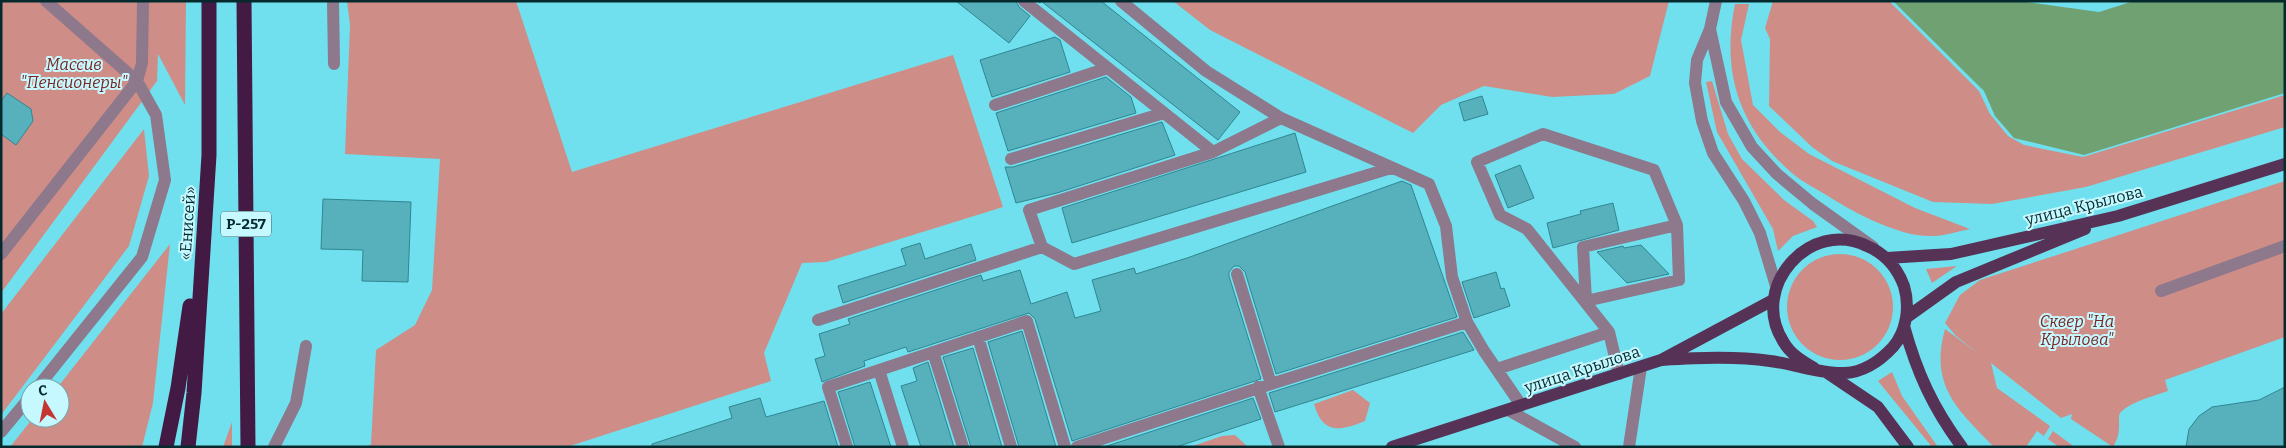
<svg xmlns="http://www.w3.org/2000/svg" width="2286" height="448" viewBox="0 0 2286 448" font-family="Bitter,serif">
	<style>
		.green { fill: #ce8e87 }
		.water { fill: #6fa173 }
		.building { fill: #57b1bc; stroke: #2f8691 }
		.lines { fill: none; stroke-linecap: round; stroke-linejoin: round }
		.minor { stroke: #8d788c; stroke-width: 12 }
		.major { stroke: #563356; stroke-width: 12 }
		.highway { stroke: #421a43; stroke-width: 15 }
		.labels { text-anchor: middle; stroke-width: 4; stroke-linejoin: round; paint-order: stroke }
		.shield { fill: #c6f8ff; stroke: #3e686d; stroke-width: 1 }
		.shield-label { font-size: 15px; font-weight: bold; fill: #042a2e }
		.park-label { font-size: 16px; font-style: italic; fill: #7a2723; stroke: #c6f8ff }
		.street-label { font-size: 16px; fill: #042a2e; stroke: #c6f8ff }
	</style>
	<rect width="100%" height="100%" fill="#70e0ee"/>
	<!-- green -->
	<path class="green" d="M1,1H186L185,105L158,54L157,81L1,293Z
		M347,1H516L572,172L953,55L1003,207L826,262L802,263L764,353L771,381L567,447H367L371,444L376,350L415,325L432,290L440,159L345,154L350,25Z
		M1173,1H1669L1650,76L1614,94L1552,97L1484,86L1441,105L1413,133L1210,30Z
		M1773,1H1889L1979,91L1990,114L2008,136L2024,145L2083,157L2285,95V127L2086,187L1992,204L1933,202L1832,161L1812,147L1769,106L1770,39L1765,28Z
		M1735,4H1749L1741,40L1753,105L1780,132L1809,154L1915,208L1970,229C1959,231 1945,236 1933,236C1902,238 1857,214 1831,198C1819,190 1804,183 1793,174C1739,128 1721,73 1735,4Z
		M1712,81L1728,134L1742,159L1784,200L1813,221L1817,227L1793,236L1778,251L1773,229L1717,132L1706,82Z
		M144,129L149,176L129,246L1,415V314Z
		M2285,181V337L2165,380L2168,391C2157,395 2119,405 2119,417C2119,430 2120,435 2113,447L2071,419L2072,414L2061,418L1991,363L1997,388L2050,426L2044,436L2037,431L2026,447H1994C1958,410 1929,386 1945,329L1979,354L1956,336L1945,323L1960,295L1980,280Z
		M170,244L153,403L142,447H10L33,418H60V388H57Z
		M1787 307a53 53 0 1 1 106 0a53 53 0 1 1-106 0Z
		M1957,266L1932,283L1926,269Z
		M1892,372L1902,396L1938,447H1932L1878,381Z
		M1353,390L1370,403L1365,421C1340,431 1323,435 1314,404Z
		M232,422V447H223Z
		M2053,431L2072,445L2071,447H2059L2048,439Z
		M1235,435L1248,447H1190L1222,436Z"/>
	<!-- water -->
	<path class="water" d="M1893,1H2019L2099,12L2134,1H2285V93L2084,155L2014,138L1995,116L1984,91Z"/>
	<!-- building -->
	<path class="building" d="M956,1H1016L1019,7L1030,16L1009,43Z
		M1037,1H1101L1240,112L1218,140L1041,1L1040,3Z
		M1055,37L1060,40L1070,72L992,97L980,60Z
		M1106,77L1131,97L1136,113L1008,151L996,113Z
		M7,93L31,109L33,121L16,145L1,134V101Z
		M1482,96L1488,114L1464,121L1459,103Z
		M1162,122L1175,155L1057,193L1016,203L1005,167H1013Z
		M1295,133L1306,172L1072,243L1062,208Z
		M1520,165L1534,198L1508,208L1495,175Z
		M1402,181L1411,185L1457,317L1276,374L1245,272L1239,266H1234L1229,272V276L1261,379L1072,441L1035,319L1029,313L908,352L906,347L864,361L865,366L822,382L815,359L825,356L819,334L850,324L848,319L981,275L983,281L1020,270L1031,304L1067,292L1075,318L1101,311L1092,280L1134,268L1136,274L1187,258Z
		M323,199L411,202L408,282L362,281L363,250L321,249Z
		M1613,203L1619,230L1553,248L1547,223L1581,214L1580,211Z
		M920,243L925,259L971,244L976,260L843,303L838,286L906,265L901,249Z
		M1641,245L1669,274L1627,283L1597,252L1623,246L1624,248Z
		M1496,272L1501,289L1504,288L1510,306L1474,318L1462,282Z
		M1022,331L1056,447H1019L988,342Z
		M1463,332L1474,350L1275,412L1269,393Z
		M973,348L1002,447H971L943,357Z
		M928,362L954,447H921L901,386L917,381L913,368Z
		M870,382L891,447H855L838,392Z
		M2285,387V447H2186L2189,429L2199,416L2212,407L2259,400Z
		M760,398L766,417L824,401L838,447H652V444L732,418L729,407Z
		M1253,398L1261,419L1176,447H1104Z"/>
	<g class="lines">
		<!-- minor -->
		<path class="minor" d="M333,1L334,64
			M1024,1L1213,152L1281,118
			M1121,1L1206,71L1281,118L1429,184L1446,226L1452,277L1467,322L1484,351L1521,405
			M1716,1L1710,29L1697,60L1695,83L1702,121L1713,153L1744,201L1760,233L1776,286
			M1710,29L1726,102L1752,147L1777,174L1813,204L1873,247
			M995,105L1108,68
			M1011,159L1164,113
			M1042,247L1029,210L1213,152
			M1,254L137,81L142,63L143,1
			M2161,291L2285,246
			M1586,301L1679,280L1677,225L1654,170L1543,134L1477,162L1500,215L1527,229L1609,332L1619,374
			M1586,301L1583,247L1677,225
			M818,320L1042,247L1074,264L1391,168
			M978,337L1011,447
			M933,352L963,447
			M1497,369L1609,332
			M879,370L903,447
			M1271,384L1467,322
			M1258,387L1279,447
			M37,388L142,257L165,180L156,115L137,81L46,1
			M1508,410L1575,447
			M1,432L30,397
			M274,447L296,403L306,346
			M847,447L828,387L1027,321L1065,447
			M1077,447L1271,384L1237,274
			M1629,447L1641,367"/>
		<!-- major -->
		<path class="major" d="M1887,258L1951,254L2118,216L2285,164
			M1907,317L1956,282L2085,229
			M1904,326C1917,373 1933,408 1962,447
			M1661,360C1698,358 1734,356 1770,361C1795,364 1820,374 1845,373C1864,372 1880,361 1893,347C1907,331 1910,306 1904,286C1897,267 1886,254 1867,246C1810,218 1749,287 1783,341C1790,354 1802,361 1814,368
			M1826,372L1878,407L1908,447
			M1392,447L1661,360L1773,300"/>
		<!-- highway -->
		<path class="highway" d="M244,1L248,447
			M166,447L178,388L190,306
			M188,447L194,393L209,155V1"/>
	</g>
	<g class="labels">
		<!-- shield labels -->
		<rect class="shield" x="221" y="211.5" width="50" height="25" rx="4"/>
		<g class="shield-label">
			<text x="246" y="229">Р-257</text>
		</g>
		<!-- park labels -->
		<g class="park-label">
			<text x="74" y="70">Массив<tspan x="74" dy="18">"Пенсионеры"</tspan></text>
			<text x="2077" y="327">Сквер "На<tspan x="2077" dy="18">Крылова"</tspan></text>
		</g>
		<!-- street labels -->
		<g class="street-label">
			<text transform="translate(2084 205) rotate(-14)" y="6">улица Крылова</text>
			<text transform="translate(187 223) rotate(-86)" y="6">«Енисей»</text>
			<text transform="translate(1582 369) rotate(-18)" y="6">улица Крылова</text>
		</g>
	</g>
	<!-- border -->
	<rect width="2286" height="448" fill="none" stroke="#042a2e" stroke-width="5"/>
	<!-- north arrow -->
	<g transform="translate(45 403) rotate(350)"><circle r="24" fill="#c6f8ff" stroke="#78a6ab"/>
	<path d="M0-4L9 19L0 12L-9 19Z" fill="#c43632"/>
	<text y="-8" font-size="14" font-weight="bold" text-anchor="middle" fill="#042a2e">С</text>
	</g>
</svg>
